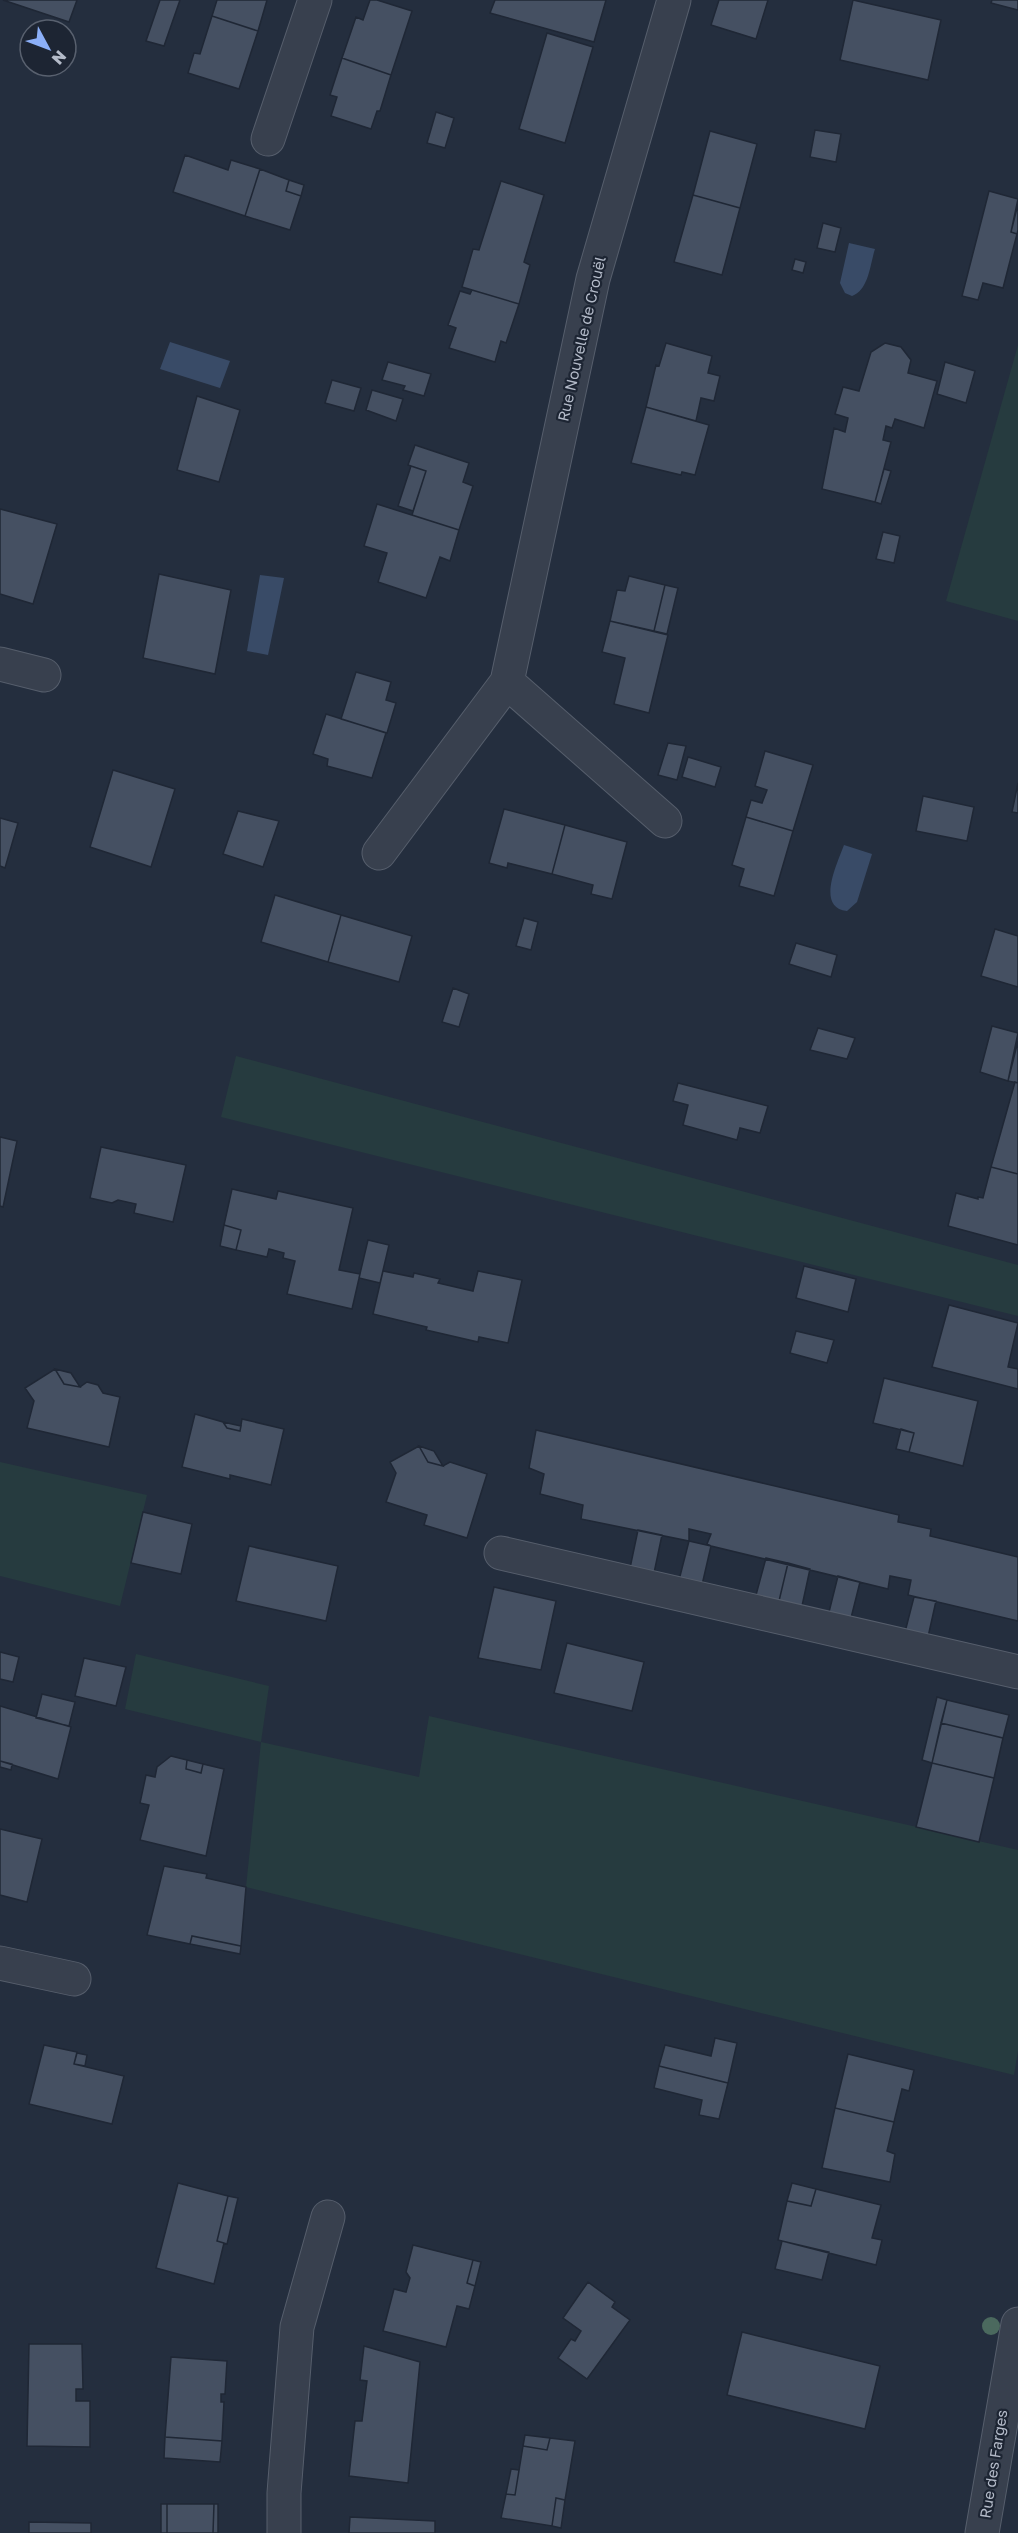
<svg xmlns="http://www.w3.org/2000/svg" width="1018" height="2533" viewBox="0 0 1018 2533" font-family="'Golos Text',sans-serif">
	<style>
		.green { fill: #263b3f }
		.water { fill: #394b67 }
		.building { fill: #455062; stroke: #1f2735; stroke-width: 1.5 }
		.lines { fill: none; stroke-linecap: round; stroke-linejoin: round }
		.minor-casing { stroke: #565e6c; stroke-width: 35 }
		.minor { stroke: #38404e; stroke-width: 33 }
		.tree { fill: #4b695e }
		.labels { text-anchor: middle; stroke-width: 4.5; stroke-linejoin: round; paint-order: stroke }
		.street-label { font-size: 15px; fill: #b4bbc9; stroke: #1d2533 }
	</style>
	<rect width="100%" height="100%" fill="#242e3e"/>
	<!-- green -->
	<path class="green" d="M1018,345V621L946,601Z
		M236,1056L1018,1265V1316L221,1117Z
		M0,1462L147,1495L120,1606L0,1576Z
		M136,1654L269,1686L261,1742L419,1777L429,1716L1018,1850V2051L1014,2075L246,1887L261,1742L125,1709Z"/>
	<!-- water -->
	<path class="water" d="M849,243L875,249C870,264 869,290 852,296L845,293L840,283Z
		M170,342L230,361L220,388L160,369Z
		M260,575L284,578L268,655L247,651Z
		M844,845L872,854L857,902L847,911C815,908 838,862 844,845Z"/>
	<!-- building -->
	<path class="building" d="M3,0H77L69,22Z
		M160,0H180L164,46L146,41Z
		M217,0H267L258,31L212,16Z
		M370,0H377L412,11L391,75L342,58L356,17L363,20Z
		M495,0H606L594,42L490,13Z
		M719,0H768L756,39L711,25Z
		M853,0L941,20L928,80L840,60Z
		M992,0H1018V10L991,3Z
		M212,16L258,31L239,89L188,73L194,53L200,54Z
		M547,33L593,47L565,143L519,129Z
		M342,58L391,75L380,111H377L371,129L331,116L337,97L330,95Z
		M436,112L454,118L445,148L427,143Z
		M815,130L841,134L836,162L810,157Z
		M710,131L757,144L740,208L693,195Z
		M185,155L228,170L231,160L260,169L245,216L173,192Z
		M260,169L289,180L286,191L301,196L290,230L245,216Z
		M289,180L304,185L301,196L286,191Z
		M501,181L544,195L524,262L530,265L519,304L462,287L473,249L479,250Z
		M989,191L1018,199L1011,232L1017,234L1003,288L983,283L978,300L962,296Z
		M693,195L740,208L722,275L674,262Z
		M1018,204V230L1017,234L1011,232Z
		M823,223L841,228L835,252L817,248Z
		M795,259L806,262L803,273L792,270Z
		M472,290L519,304L506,343L501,341L495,362L449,348L456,328L448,325L460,291L470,294Z
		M666,343L712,356L708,373L720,376L714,401L701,398L696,421L646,407L656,365L659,366Z
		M885,343L901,347L911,360L908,373L937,381L924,428L895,419L892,428L886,426L883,440L891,442L875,502L822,489L834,428L845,432L848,418L835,414L843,387L859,391L871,352Z
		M388,362L431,374L424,396L403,390L405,386L382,380Z
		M945,362L975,371L966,403L937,394Z
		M332,380L361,388L354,411L325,403Z
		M372,390L403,399L396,421L366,410Z
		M197,396L240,410L219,482L177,470Z
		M646,407L709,425L695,475L682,472L681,475L631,463Z
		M415,445L469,463L463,482L473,486L459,530L412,515L426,471L408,465Z
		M411,466L426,471L413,511L398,506Z
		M884,469L891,471L881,504L875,502Z
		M377,504L459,530L450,561L440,557L426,598L378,582L387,553L364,546Z
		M0,509L57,524L33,604L0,594Z
		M883,532L900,536L894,563L876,559Z
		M159,574L231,590L215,674L143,658Z
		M629,576L665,585L654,631L610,621L617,590L625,591Z
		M665,585L678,588L667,634L654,631Z
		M610,621L668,635L649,713L614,704L625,658L602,652Z
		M356,672L391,682L386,700L396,703L387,733L341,719Z
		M326,714L386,733L372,778L327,766L328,759L313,754Z
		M668,743L686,746L677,780L658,775Z
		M765,751L813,765L793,831L746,817L751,800L762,803L767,790L755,786Z
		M688,757L721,767L715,787L682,777Z
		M113,770L175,789L151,867L90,847Z
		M1018,783V813L1012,812Z
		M923,796L974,807L967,841L916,831Z
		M504,809L565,825L552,874L508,863L507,868L489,863Z
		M238,811L279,821L263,867L223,854Z
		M746,817L793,831L774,896L739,886L744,869L732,865Z
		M0,818L18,823L5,868L0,866Z
		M565,825L627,842L612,899L591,894L593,885L552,874Z
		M275,895L341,915L328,962L261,942Z
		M341,915L412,936L399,982L328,962Z
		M524,918L538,922L531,950L516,946Z
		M995,929L1018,936V987L981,976Z
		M796,943L837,955L831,977L789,964Z
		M453,988L469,994L459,1027L442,1022Z
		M992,1026L1018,1033L1008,1081L980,1072Z
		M818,1028L855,1038L847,1059L810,1050Z
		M1018,1041V1083L1008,1081Z
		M1015,1082L1018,1083V1174L991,1167Z
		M678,1083L768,1106L760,1133L740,1128L737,1140L683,1125L688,1105L673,1101Z
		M0,1137L17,1141L3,1207L0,1206Z
		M101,1147L186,1165L173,1222L134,1213L136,1204L118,1200L112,1203L90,1198Z
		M991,1167L1018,1174V1245L948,1226L956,1193L978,1199V1197L983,1198Z
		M232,1189L276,1199L278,1191L353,1208L339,1270L360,1274L352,1309L287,1294L295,1261L283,1258L284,1253L269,1249L267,1257L236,1250L241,1230L224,1225Z
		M224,1225L241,1230L236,1250L220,1246Z
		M368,1240L389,1245L380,1283L359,1278Z
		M804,1266L856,1279L848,1312L796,1298Z
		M383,1271L413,1277L414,1273L440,1279L438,1283L473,1291L478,1271L522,1280L508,1343L479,1337L478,1342L426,1330L427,1327L373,1314Z
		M949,1305L1018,1323L1008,1367L1018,1369V1389L932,1367Z
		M796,1331L834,1340L827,1363L790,1353Z
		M55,1369L64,1384L80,1387L87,1382L98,1385L103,1393L120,1397L109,1447L27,1428L34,1401L25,1388Z
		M55,1369L71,1373L80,1387L64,1384Z
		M884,1378L978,1401L963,1466L909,1452L914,1433L873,1423Z
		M195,1414L223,1422L227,1428L240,1431L242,1419L284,1429L271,1485L230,1475V1479L182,1467Z
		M223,1422L241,1426L240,1431L227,1428Z
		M901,1429L914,1433L909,1452L896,1449Z
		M536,1430L899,1515L898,1522L931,1529L930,1536L1018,1557V1621L908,1595L911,1580L890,1576L888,1589L711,1546L707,1544L711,1534L689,1529V1541L581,1519L583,1505L540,1494L544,1474L529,1468Z
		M419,1446L428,1462L443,1466L450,1462L487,1474L467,1538L424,1525L427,1515L386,1502L396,1473L390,1462Z
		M419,1446L434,1451L443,1466L428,1462Z
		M143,1512L192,1524L181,1574L131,1563Z
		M638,1530L662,1535L654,1573L630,1568Z
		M689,1541L711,1546L702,1585L679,1580Z
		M249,1546L338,1566L326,1621L236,1601Z
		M766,1558L788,1563L779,1601L756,1595Z
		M788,1563L810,1569L802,1606L779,1601Z
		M838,1576L860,1582L851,1618L829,1612Z
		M494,1587L556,1601L541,1670L478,1658Z
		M914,1597L936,1601L928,1637L905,1632Z
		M567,1643L644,1662L632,1711L554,1693Z
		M0,1652L19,1657L13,1682L0,1679Z
		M84,1658L126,1667L116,1706L75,1696Z
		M42,1694L75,1702L69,1726L36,1718Z
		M937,1697L947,1700L932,1763L922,1760Z
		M947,1700L1009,1715L1003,1738L941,1723Z
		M0,1706L71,1727L58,1779L0,1761Z
		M941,1723L1003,1738L994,1778L932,1763Z
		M171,1756L187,1760L186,1769L201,1773L203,1764L224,1769L206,1856L140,1840L149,1805L140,1803L146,1775L155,1777L157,1767Z
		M187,1760L203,1764L201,1773L186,1769Z
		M0,1761L12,1764L11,1770L0,1767Z
		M932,1763L994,1778L979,1842L916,1827Z
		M0,1829L42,1839L27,1902L0,1895Z
		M164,1866L207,1874L206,1878L246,1887L241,1946L192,1936L190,1944L147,1935Z
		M192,1936L241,1946L240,1954L190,1944Z
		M715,2038L737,2043L728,2083L659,2066L665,2045L711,2056Z
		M44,2045L77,2052L74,2064L124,2076L112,2124L29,2104Z
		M77,2053L87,2055L85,2066L74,2064Z
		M848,2054L914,2070L909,2091L902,2089L894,2122L835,2108Z
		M659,2066L728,2083L719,2119L699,2115L702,2100L654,2088Z
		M835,2108L894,2122L887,2151L895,2154L890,2182L822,2168Z
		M178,2183L228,2196L217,2241L224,2243L214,2284L156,2268Z
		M792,2183L816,2189L811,2206L787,2201Z
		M816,2189L881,2205L872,2238L882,2240L876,2265L778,2240L787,2201L811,2206Z
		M228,2196L238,2198L227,2244L217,2241Z
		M782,2241L829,2252L822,2280L775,2269Z
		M413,2245L473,2260L467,2283L475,2286L469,2309L457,2306L446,2347L383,2331L394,2289L406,2292L410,2278L406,2272Z
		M473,2260L481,2262L475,2286L467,2283Z
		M588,2282L615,2302L612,2307L630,2320L587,2379L558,2358L571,2339L575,2341L581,2331L563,2318Z
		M742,2332L880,2366L865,2429L727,2395Z
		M29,2344H82L83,2389H76V2401H90V2447L27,2446Z
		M364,2346L420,2362L408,2483L349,2476L355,2421H362L367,2381L360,2380Z
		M171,2357L227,2361L225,2394H221V2402H224L222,2441L165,2437Z
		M525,2435L550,2438L547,2450L523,2446Z
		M165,2437L222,2441L220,2462L164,2458Z
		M550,2438L575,2441L565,2500L556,2498L552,2526L501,2518L506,2494L515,2495L523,2446L547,2450Z
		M511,2469L519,2470L515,2495L506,2494Z
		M556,2498L565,2500L561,2528L552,2526Z
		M161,2504H167V2533H161Z
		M167,2504H214L213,2533H167Z
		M214,2504H218V2533H213Z
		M350,2517L435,2521V2533H349Z
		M29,2522L91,2523V2533H29Z"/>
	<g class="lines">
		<defs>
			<path id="minor" d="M268,139L315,0
				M0,664L44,675
				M507,682L665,821
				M379,853L507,682L593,279L674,0
				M501,1553L1018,1672
				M0,1963L74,1979
				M284,2533V2493L297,2327L328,2217
				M982,2533L1018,2324"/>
		</defs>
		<!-- minor casing -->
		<use href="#minor" class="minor-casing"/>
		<!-- minor -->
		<use href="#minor" class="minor"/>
	</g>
	<!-- trees -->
	<circle class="tree" cx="991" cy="2326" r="9"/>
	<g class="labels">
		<!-- street labels -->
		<g class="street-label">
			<text transform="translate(582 339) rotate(-77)" y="5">Rue Nouvelle de Crouël</text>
			<text transform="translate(994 2464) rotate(-81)" y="5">Rue des Farges</text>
		</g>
	</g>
	<!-- north arrow -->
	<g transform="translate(48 48) rotate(131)"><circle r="28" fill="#1d2533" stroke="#59616f" stroke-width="1.5"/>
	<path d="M0-4.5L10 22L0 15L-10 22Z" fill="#8baff8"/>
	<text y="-9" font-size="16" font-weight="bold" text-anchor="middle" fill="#b4bbc9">N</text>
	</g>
</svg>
